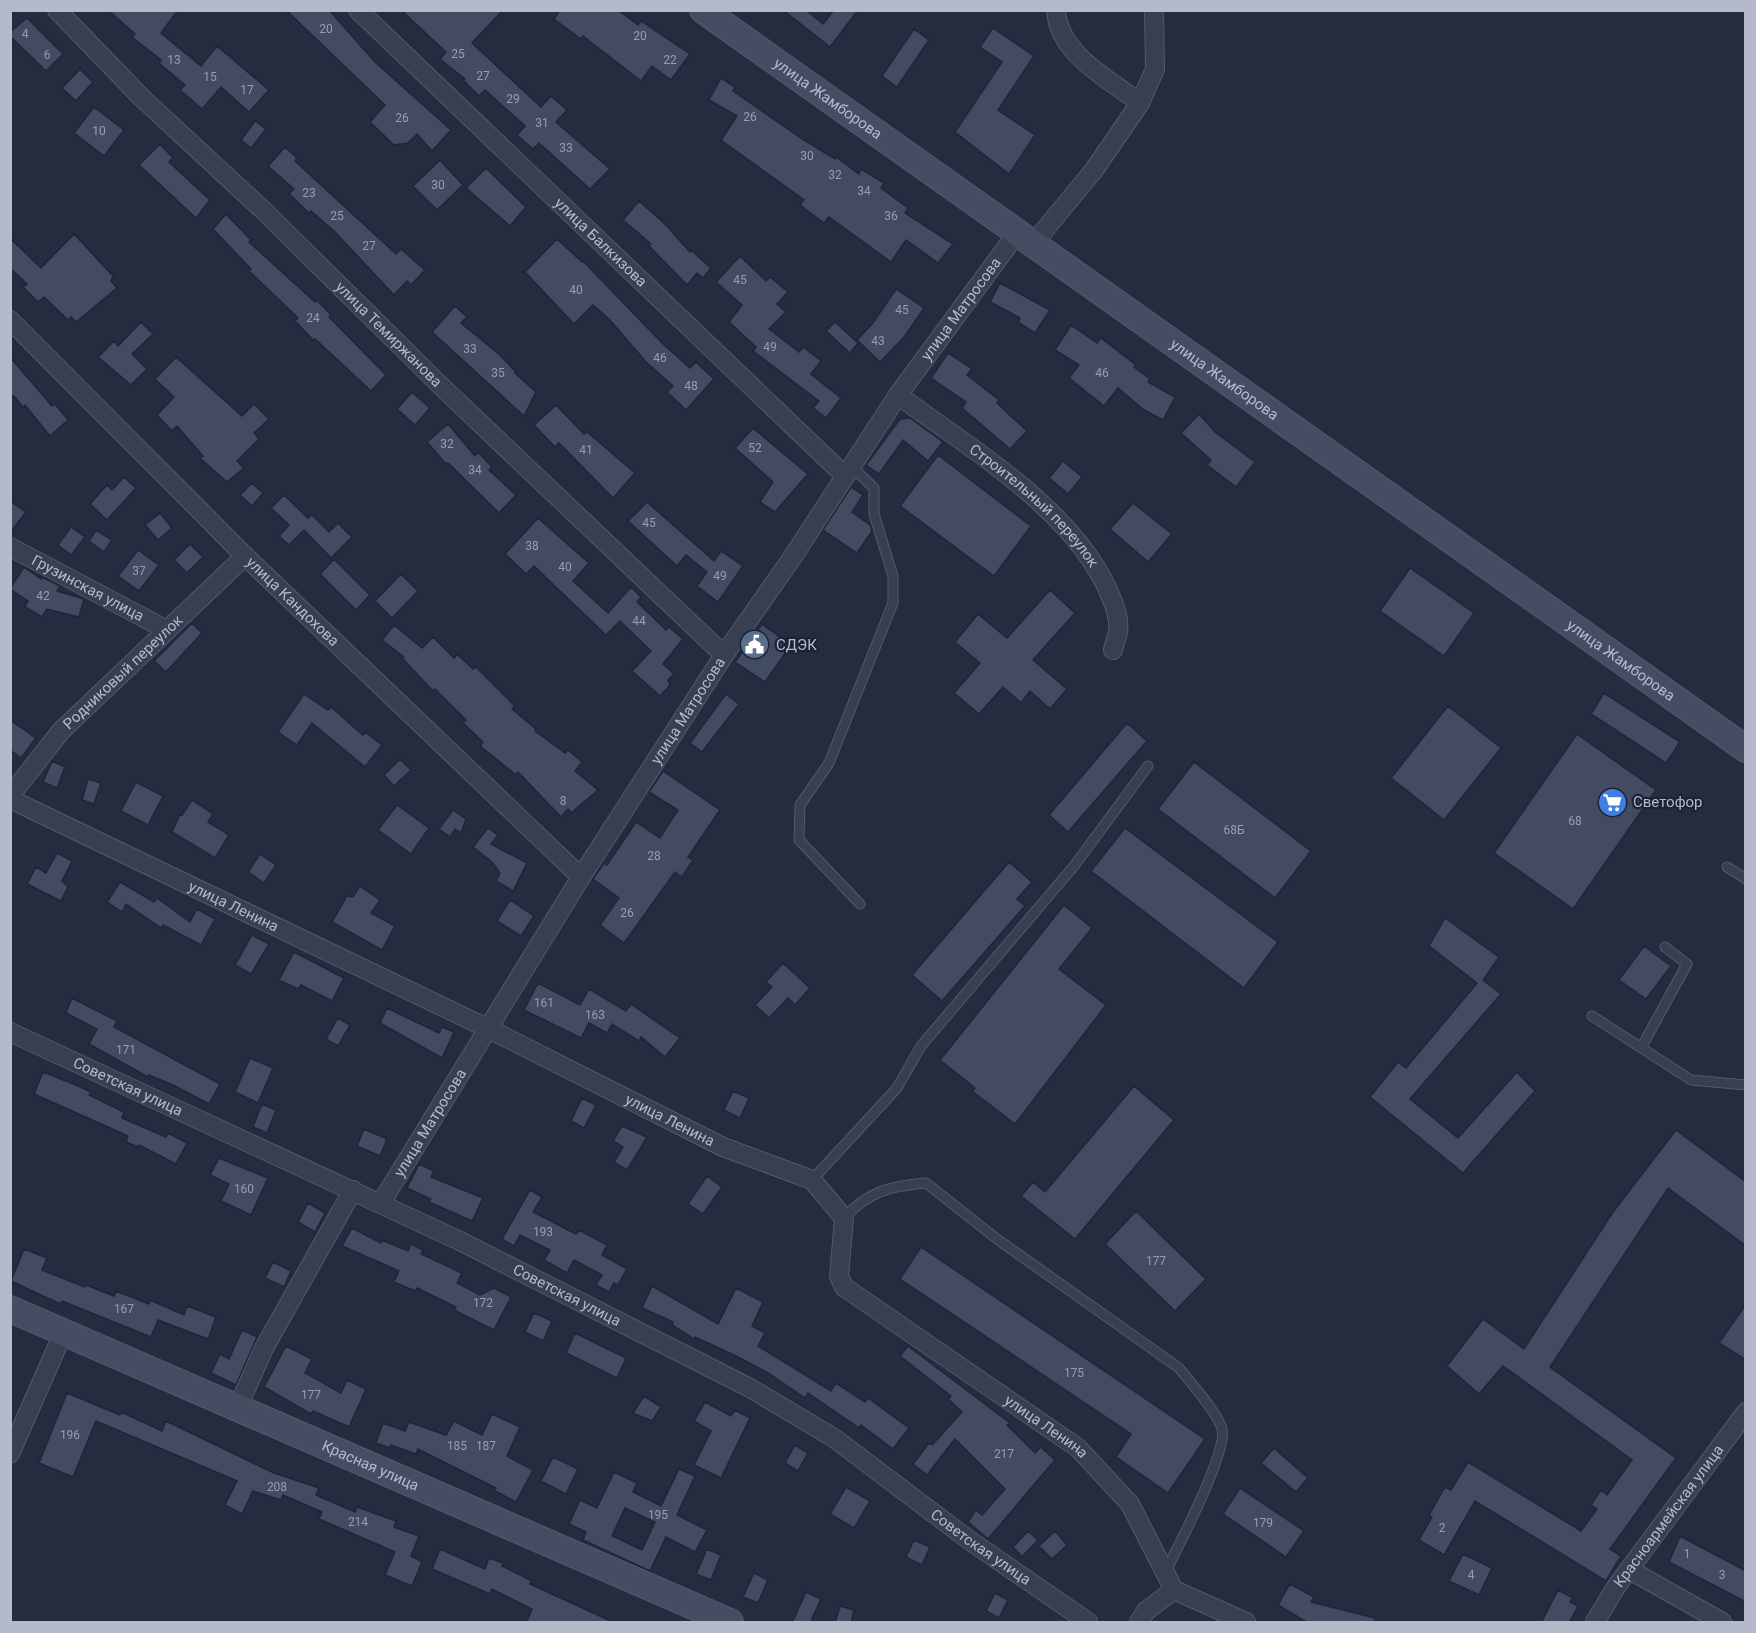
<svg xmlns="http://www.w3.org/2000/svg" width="1756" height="1633" font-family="Roboto,sans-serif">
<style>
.building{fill:#424b62;stroke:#1f2637;stroke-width:1.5;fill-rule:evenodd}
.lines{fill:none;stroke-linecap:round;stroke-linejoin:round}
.lane-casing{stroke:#535a6a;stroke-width:11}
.street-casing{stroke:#535a6a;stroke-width:20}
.secondary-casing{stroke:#535a6a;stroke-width:28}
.lane{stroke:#383f50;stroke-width:9}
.street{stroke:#383f50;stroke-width:18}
.secondary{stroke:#464d63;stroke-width:26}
.labels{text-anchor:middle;stroke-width:4.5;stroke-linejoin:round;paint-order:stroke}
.number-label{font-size:12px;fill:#989eb0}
.street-label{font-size:15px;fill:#b4baca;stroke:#1d2335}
.poi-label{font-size:15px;fill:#b4baca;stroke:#1d2335;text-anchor:start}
</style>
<rect width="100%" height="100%" fill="#242c40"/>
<path class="building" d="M108 10H178L161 33 201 66 217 46 269 90 249 112 221 87 202 109 180 90 185 85 159 63 161 60 132 37 135 34Z
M286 10H329L375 62 451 130 432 151 417 134 408 143 394 145 370 122 385 105Z
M401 10H503L472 43 541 107 551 96 567 110 556 122 610 169 590 189 539 143 533 149 517 135 525 126 485 90 479 96 463 80 465 79 440 59 446 52Z
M560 10H618L638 25 641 21 690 54 671 80 652 66 641 81 583 36 581 39 554 19Z
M783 10H806L823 24 834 10H858L830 47Z
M27 18 63 54 46 71 10 36V32Z
M993 28 1034 56 998 110 1035 135 1009 174 955 132 1002 62 980 47Z
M914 29 929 40 897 87 882 76Z
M80 69 93 82 76 101 62 88Z
M721 78 735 87 733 91 804 140 835 159 836 157 859 174 861 169 884 183 881 188 908 208 905 213 953 244 938 263 906 240 891 262 829 217 824 223 800 205 804 200 721 140 737 116 709 100Z
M94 107 124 130 104 156 74 133Z
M255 121 266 129 251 148 241 140Z
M160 144 173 158 169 162 210 200 196 218 139 165Z
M285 147 297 158 295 161 396 254 401 249 425 270 411 285 407 281 394 295 335 232 311 211 309 213 289 194 294 189 268 166Z
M440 160 463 185 437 210 413 186Z
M486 168 526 207 510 226 466 188Z
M639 201 665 224 690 252 692 251 711 268 703 278 697 273 687 285 649 246 651 244 623 220Z
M226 214 251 240 249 242 315 302 317 300 331 315 329 317 386 375 371 391 315 339 313 340 295 321 298 318 249 271 251 269 213 229Z
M74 234 113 276 111 281 117 288 76 322 71 317 68 320 44 297 38 302 23 287 27 284 10 268V238L41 268Z
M557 239 582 262 583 261 662 343 690 368 696 362 714 379 686 410 667 392 673 386 646 362 609 319 593 305 574 324 525 272Z
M740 256 766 281 770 277 788 292 777 304 786 312 769 329 799 352 803 347 821 361 811 374 841 398 826 418 813 408 819 401 753 351 756 347 729 322 742 305 716 282Z
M1000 283 1050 310 1035 333 1018 322 1020 318 990 302Z
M896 289 924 308 905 336 880 362 857 340 873 323Z
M455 306 467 317 461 323 500 355 516 372 515 373 536 392 524 416 432 332Z
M141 322 153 334 132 354 147 369 131 385 98 357 114 341 118 346Z
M835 322 858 343 850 353 826 331Z
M1071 325 1097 343 1101 338 1136 365 1134 367 1150 379 1148 382 1175 397 1163 420 1144 410 1118 388 1104 406 1069 378 1079 365 1055 350Z
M948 353 972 369 967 375 999 400 997 403 1027 431 1010 449 962 408 966 402 931 378Z
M10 357 52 406 55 404 68 420 50 436 25 405 23 407 14 396H10Z
M176 357 242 416 254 404 269 419 254 433 259 439 237 461 244 468 227 482 200 458 203 456 177 426 172 431 157 415 174 397 155 379Z
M412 392 430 408 415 425 397 409Z
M556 405 584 434 586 431 635 473 613 498 559 443 555 447 534 425Z
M1199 414 1215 432 1255 462 1236 487 1207 465 1211 460 1181 433Z
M910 418 943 442 928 461 903 440 879 474 866 465 900 419Z
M448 424 475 456 478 452 492 467 489 470 516 495 499 513 448 463 446 464 427 442Z
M753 428 808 474 775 512 760 502 773 482 735 448Z
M938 455 1031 526 994 576 900 506Z
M1063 461 1082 477 1068 494 1049 478Z
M124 477 136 488 107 520 90 504 107 485 112 490Z
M252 483 263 493 252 506 240 495Z
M851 487 863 495 852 512 870 525 872 531 857 553 823 530Z
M284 495 308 518 312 515 329 532 338 523 352 537 331 558 304 530 289 545 279 536 289 525 271 508Z
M10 501 26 512 10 533Z
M647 502 714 561 721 551 743 566 718 602 697 586 707 572 686 555 677 566 628 521Z
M1133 503 1172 534 1148 562 1110 529Z
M160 513 172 528 158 540 145 525Z
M538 518 589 563 573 581 608 613 631 587 641 597 637 602 666 630 669 627 683 639 663 664 674 674 668 680 670 685 660 696 632 671 651 651 620 621 606 635 534 566 526 574 505 554Z
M71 527 85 537 71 555 58 545Z
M96 530 112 540 104 552 89 541Z
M190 544 203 557 187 573 174 560Z
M138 550 159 565 139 591 118 576Z
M334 559 370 595 356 610 320 574Z
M24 567 41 579 42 577 60 586 57 591 84 599 79 617 47 609 42 617 25 607 28 601 10 589Z
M1410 568 1474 613 1444 656 1380 611Z
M401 574 418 591 392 618 375 601Z
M1050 590 1075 613 1033 660 1067 689 1050 709 1030 691 1021 703 1003 687 979 714 954 693 980 663 955 642 978 614 1007 638Z
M192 623 202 633 166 672 154 661Z
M762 624 791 645 765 682 735 662Z
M394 625 422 648 433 637 454 658 457 654 473 669 476 667 515 706 512 709 536 729 535 731 565 753 568 750 582 762 575 771 598 790 571 813 568 809 561 817 518 772 516 775 480 746 483 742 463 723 466 720 435 689 433 691 402 658 404 657 382 640Z
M1604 693 1680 742 1666 763 1591 714Z
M304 694 328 710 331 707 363 735 365 732 382 745 365 767 312 723 297 745 278 732Z
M726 694 739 704 702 752 690 743Z
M1448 706 1501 748 1444 820 1391 778Z
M10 720 36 738 21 758 10 750Z
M1127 723 1147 741 1068 832 1049 815Z
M1577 734 1656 790 1573 909 1494 853Z
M400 759 411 770 394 786 384 775Z
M52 761 65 767 57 788 43 782Z
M1194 762 1311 851 1275 898 1158 809Z
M663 771 720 810 688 857 693 860 682 877 675 872 624 943 600 925 619 898 593 879 604 863 607 865 636 822 660 838 678 810 649 792Z
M88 779 101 783 94 804 82 800Z
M136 782 163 796 148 825 121 811Z
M192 800 213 814 208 822 229 835 215 858 172 832 180 814 182 815Z
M397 805 429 828 411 854 378 830Z
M453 810 466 819 461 833 455 829 450 837 439 829Z
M488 828 498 835 491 844 527 863 513 891 496 881 500 873 492 862 473 847Z
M1125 828 1278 942 1244 988 1091 871Z
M57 853 72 861 62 881 68 887 61 901 27 884 36 867 46 873Z
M260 854 276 865 264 883 248 872Z
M1009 862 1032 882 1017 899 1025 906 942 1001 912 975Z
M120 882 154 902 157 898 190 922 197 909 215 919 201 945 163 925 161 928 126 904 122 912 107 902Z
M360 886 380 900 371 913 395 926 382 950 332 922 347 896 353 897Z
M510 900 534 916 521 936 497 921Z
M1064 905 1092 928 1059 969 1106 1005 1015 1124 972 1091 975 1088 940 1060Z
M1445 918 1499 957 1483 980 1501 994 1410 1099 1458 1138 1517 1072 1535 1091 1463 1173 1370 1097 1398 1062 1406 1068 1477 983 1429 946Z
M252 935 269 944 251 974 235 965Z
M1644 946 1671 966 1646 999 1619 980Z
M294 952 344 978 332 1001 301 985 298 989 279 980Z
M783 963 810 988 795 1005 788 998 769 1018 755 1005 772 987 766 982Z
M538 983 580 1005 589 989 626 1011 631 1004 680 1038 665 1057 641 1037 639 1041 612 1024 607 1033 589 1023 581 1038 524 1010Z
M72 998 117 1021 114 1027 220 1084 209 1104 175 1086 149 1075 148 1077 89 1044 97 1029 66 1013Z
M387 1008 439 1033 442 1027 454 1032 442 1058 380 1023Z
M338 1018 350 1025 338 1046 326 1039Z
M250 1058 273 1068 258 1103 235 1092Z
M43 1072 76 1085 91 1092 89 1095 124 1112 122 1118 166 1137 168 1133 187 1143 176 1164 139 1145 138 1147 126 1142 128 1136 34 1094Z
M1134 1086 1174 1120 1075 1239 1021 1196 1033 1182 1045 1192Z
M733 1091 749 1098 740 1118 724 1110Z
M582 1098 596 1105 584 1128 571 1121Z
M262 1104 276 1110 267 1133 253 1127Z
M622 1126 647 1137 627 1170 614 1162 623 1147 613 1141Z
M364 1129 387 1139 380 1156 357 1146Z
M1676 1130 1746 1182V1246L1668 1188 1550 1367 1676 1458 1610 1549 1621 1556 1606 1581 1475 1501 1444 1555 1419 1540 1432 1517 1429 1515 1445 1487 1451 1490 1468 1462 1581 1531 1597 1509 1591 1505 1601 1490 1607 1495 1632 1460 1503 1366 1479 1394 1447 1366 1483 1319 1524 1349 1613 1212Z
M219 1158 268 1178 251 1215 221 1201 229 1184 210 1175Z
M419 1164 434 1171 431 1177 483 1198 472 1221 429 1202 431 1199 407 1188Z
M707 1176 722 1187 703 1214 688 1204Z
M530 1190 542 1197 533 1212 576 1234 579 1230 607 1245 602 1255 627 1269 618 1285 614 1283 609 1292 596 1285 602 1275 574 1260 567 1273 544 1260 550 1250 520 1235 514 1246 502 1239Z
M308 1203 325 1213 315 1232 298 1222Z
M1136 1211 1206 1279 1175 1311 1105 1244Z
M352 1228 381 1243 382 1240 408 1251 411 1244 423 1250 421 1254 462 1273 457 1283 480 1295 494 1288 511 1297 494 1330 454 1310 456 1307 417 1288 415 1291 394 1282 399 1271 342 1246Z
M921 1247 1205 1439 1168 1493 1116 1457 1131 1434 900 1279Z
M24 1249 47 1258 42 1270 85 1287 86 1285 114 1296 116 1291 149 1304 150 1300 184 1315 187 1306 216 1317 208 1339 158 1320 151 1337 62 1301 61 1304 43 1296 11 1281Z
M273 1262 291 1271 284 1287 265 1278Z
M652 1286 718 1324 736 1288 763 1302 752 1326 765 1333 758 1346 831 1391 836 1383 865 1402 868 1398 909 1428 893 1449 861 1425 859 1428 808 1393 805 1398 768 1373 736 1356 695 1337 694 1339 672 1325 673 1322 642 1308Z
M1746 1304V1360L1719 1343Z
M534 1313 552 1321 543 1341 525 1332Z
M242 1330 257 1337 236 1385 211 1373 220 1354 229 1359Z
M575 1333 626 1358 617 1378 566 1353Z
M286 1346 312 1359 305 1373 341 1393 347 1380 366 1389 349 1427 313 1411 311 1414 264 1387Z
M908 1346 1010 1423 1007 1425 1035 1453 1041 1447 1055 1460 988 1539 968 1522 976 1510 982 1515 1005 1489 955 1439 927 1475 913 1464 929 1443 932 1445 962 1412 948 1399 951 1396 900 1356Z
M67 1393 120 1415 121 1412 162 1431 166 1421 274 1473 319 1488 316 1495 355 1512 357 1507 396 1521 394 1527 419 1536 411 1556 422 1562 412 1586 385 1575 395 1552 319 1519 322 1512 283 1495 281 1500 253 1491 242 1514 225 1505 237 1481 96 1421 73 1477 39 1463Z
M644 1396 661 1407 652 1421 633 1413Z
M705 1402 731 1416 735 1410 750 1418 721 1478 694 1465 711 1431 694 1421Z
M492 1414 520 1427 507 1456 533 1470 516 1502 495 1491 496 1488 418 1449 416 1454 391 1445 390 1448 376 1443 383 1423 405 1431 409 1422 446 1435 454 1421 482 1435Z
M795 1445 808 1453 798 1471 785 1463Z
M1274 1448 1308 1478 1296 1492 1261 1463Z
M553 1457 578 1469 566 1494 541 1481Z
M679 1469 695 1476 677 1515 707 1530 695 1552 666 1537 650 1571 583 1540 586 1532 569 1524 580 1500 597 1508 614 1472 637 1483 633 1492 661 1506ZM625 1508 655 1522 642 1550 612 1536Z
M846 1487 870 1501 854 1528 830 1514Z
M1240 1488 1304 1531 1286 1557 1223 1514Z
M1028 1531 1038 1540 1022 1557 1013 1547Z
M1055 1531 1067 1545 1052 1559 1039 1546Z
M1680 1536 1746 1571V1602L1669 1562Z
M914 1540 930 1547 922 1565 906 1557Z
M440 1549 485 1569 489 1558 503 1563 502 1566 532 1581 530 1584 615 1623H526L532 1609 492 1589 490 1594 432 1569Z
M707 1549 721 1555 711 1580 696 1574Z
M1463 1554 1492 1568 1479 1595 1449 1581Z
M754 1573 768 1580 758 1603 743 1597Z
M1290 1584 1314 1597 1311 1602 1375 1618 1374 1623H1308L1278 1605Z
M1558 1590 1573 1598 1570 1602 1578 1606 1569 1623H1541Z
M806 1592 821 1599 810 1623H792Z
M995 1593 1008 1600 999 1618 986 1611Z
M840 1606 854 1610 851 1623H835Z"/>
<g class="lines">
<defs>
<path id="lane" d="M851 466 874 488V514L893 576V603L829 763 800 805 799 840 860 904
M1727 867 1746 879
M1592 1016 1691 1080 1746 1085
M1641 1048 1687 964 1665 947
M812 1180 897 1088 921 1046 1074 866 1148 766
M844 1218C869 1191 890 1186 926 1183L997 1239 1179 1368C1190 1382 1218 1413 1222 1429 1228 1451 1178 1547 1166 1571"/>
<g id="street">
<path id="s1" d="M57 10 142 98 263 210 442 387 724 655"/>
<path id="s2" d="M358 10 844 475"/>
<path d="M1056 10C1058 54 1110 80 1140 103"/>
<path d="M1033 244 1094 170 1140 103 1155 69 1154 10"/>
<path id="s3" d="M10 320 245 556 581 877"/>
<path id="s4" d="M898 395C970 449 1076 510 1111 597 1115 607 1120 620 1118 632 1117 638 1114 644 1113 650"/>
<path id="s5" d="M10 547 167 630"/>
<path id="s6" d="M10 796 61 731 245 556"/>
<path id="s7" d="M10 799 489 1029 723 1147 812 1180 844 1218 839 1276 844 1287 1078 1448 1130 1504 1174 1590"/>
<path id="s8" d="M10 1032 460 1241 750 1388 834 1438 969 1540 1088 1622"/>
<path id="s9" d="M381 1203 581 877 724 655 792 558 898 395 1017 233"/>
<path d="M238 1407 264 1348 353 1190"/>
<path d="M10 1454 64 1331"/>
<path d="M1630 1570 1722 1622"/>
<path d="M1174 1590 1246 1622"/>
<path d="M1139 1622 1146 1611 1174 1590"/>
<path id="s10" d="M1595 1622 1616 1587 1746 1412"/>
</g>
<g id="secondary">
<path id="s11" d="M703 10 1746 749"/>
<path id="s12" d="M10 1309 730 1622"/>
</g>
</defs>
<use href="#lane" class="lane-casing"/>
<use href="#street" class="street-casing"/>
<use href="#secondary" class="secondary-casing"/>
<use href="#lane" class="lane"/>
<use href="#street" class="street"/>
<use href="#secondary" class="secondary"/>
</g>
<defs>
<symbol id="civic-disc" viewBox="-11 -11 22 22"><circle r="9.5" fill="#5c6f8a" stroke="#1d2335"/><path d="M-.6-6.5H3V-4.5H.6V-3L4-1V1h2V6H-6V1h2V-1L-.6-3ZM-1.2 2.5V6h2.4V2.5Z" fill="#fff"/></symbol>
<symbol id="supermarket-disc" viewBox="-11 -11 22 22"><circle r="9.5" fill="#3f7fe0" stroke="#1d2335"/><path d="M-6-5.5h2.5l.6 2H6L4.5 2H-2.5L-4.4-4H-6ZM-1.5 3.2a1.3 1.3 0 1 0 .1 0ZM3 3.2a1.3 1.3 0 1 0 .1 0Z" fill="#fff"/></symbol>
</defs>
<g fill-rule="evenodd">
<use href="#civic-disc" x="738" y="628" width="33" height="33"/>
<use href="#supermarket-disc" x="1596" y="786" width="33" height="33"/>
</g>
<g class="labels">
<g class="number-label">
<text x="326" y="33">20</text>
<text x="25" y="38">4</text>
<text x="640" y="40">20</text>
<text x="458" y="58">25</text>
<text x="47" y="59">6</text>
<text x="174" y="64">13</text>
<text x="670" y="64">22</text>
<text x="483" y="80">27</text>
<text x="210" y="81">15</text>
<text x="247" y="94">17</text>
<text x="513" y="103">29</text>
<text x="750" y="121">26</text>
<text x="402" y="122">26</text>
<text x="542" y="127">31</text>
<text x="99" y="135">10</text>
<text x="566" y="152">33</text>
<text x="807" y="160">30</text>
<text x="835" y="179">32</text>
<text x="438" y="189">30</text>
<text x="864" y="195">34</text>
<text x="309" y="197">23</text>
<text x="337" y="220">25</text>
<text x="891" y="220">36</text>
<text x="369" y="250">27</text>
<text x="740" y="284">45</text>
<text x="576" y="294">40</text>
<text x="902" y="314">45</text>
<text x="313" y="322">24</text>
<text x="878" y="345">43</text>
<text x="770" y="351">49</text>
<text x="470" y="353">33</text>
<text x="660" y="362">46</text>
<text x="498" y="377">35</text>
<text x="1102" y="377">46</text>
<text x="691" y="390">48</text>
<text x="447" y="448">32</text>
<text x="755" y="452">52</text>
<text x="586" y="454">41</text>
<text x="475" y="474">34</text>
<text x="649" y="527">45</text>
<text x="532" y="550">38</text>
<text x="565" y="571">40</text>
<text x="139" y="575">37</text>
<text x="720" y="580">49</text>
<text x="43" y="600">42</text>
<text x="639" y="625">44</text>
<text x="563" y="805">8</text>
<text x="1575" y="825">68</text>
<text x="1234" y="834">68Б</text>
<text x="654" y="860">28</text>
<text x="627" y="917">26</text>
<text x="544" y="1007">161</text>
<text x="595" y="1019">163</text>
<text x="126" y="1054">171</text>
<text x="244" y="1193">160</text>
<text x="543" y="1236">193</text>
<text x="1156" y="1265">177</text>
<text x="483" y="1307">172</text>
<text x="124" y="1313">167</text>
<text x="1074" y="1377">175</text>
<text x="311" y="1399">177</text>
<text x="70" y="1439">196</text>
<text x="457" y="1450">185</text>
<text x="486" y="1450">187</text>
<text x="1004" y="1458">217</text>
<text x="277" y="1491">208</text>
<text x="658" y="1519">195</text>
<text x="358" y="1526">214</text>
<text x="1263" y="1527">179</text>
<text x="1442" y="1532">2</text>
<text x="1687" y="1558">1</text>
<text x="1471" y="1579">4</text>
<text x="1722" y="1579">3</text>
</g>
<g class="street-label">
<text dy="5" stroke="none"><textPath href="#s11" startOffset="153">улица Жамборова</textPath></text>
<text dy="5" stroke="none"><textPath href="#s2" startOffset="336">улица Балкизова</textPath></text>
<text dy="5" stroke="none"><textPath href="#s9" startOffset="1066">улица Матросова</textPath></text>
<text dy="5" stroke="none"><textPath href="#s1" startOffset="464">улица Темиржанова</textPath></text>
<text dy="5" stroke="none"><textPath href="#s11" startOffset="639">улица Жамборова</textPath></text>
<text dy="5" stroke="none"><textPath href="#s4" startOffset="176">Строительный переулок</textPath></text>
<text dy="5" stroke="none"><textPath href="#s5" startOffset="88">Грузинская улица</textPath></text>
<text dy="5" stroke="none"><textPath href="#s3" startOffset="399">улица Кандохова</textPath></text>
<text dy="5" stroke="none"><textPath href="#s11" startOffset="1125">улица Жамборова</textPath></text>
<text dy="5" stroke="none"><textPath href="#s6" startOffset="168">Родниковый переулок</textPath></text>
<text dy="5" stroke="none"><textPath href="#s9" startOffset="580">улица Матросова</textPath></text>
<text dy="5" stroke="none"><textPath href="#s7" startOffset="248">улица Ленина</textPath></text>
<text dy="5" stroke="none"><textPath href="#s8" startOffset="130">Советская улица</textPath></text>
<text dy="5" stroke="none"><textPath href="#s7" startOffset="734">улица Ленина</textPath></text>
<text dy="5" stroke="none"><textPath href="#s9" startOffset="94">улица Матросова</textPath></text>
<text dy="5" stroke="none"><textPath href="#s8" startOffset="616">Советская улица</textPath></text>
<text dy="5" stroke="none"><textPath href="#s7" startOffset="1254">улица Ленина</textPath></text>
<text dy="5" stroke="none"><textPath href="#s12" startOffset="393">Красная улица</textPath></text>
<text dy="5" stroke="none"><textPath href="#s10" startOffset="129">Красноармейская улица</textPath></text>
<text dy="5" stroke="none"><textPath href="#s8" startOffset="1102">Советская улица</textPath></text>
</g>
<g class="poi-label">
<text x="776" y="650">СДЭК</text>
<text x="1633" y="807">Светофор</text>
</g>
</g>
<rect width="1756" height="1633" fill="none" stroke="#b4baca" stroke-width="24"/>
</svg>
